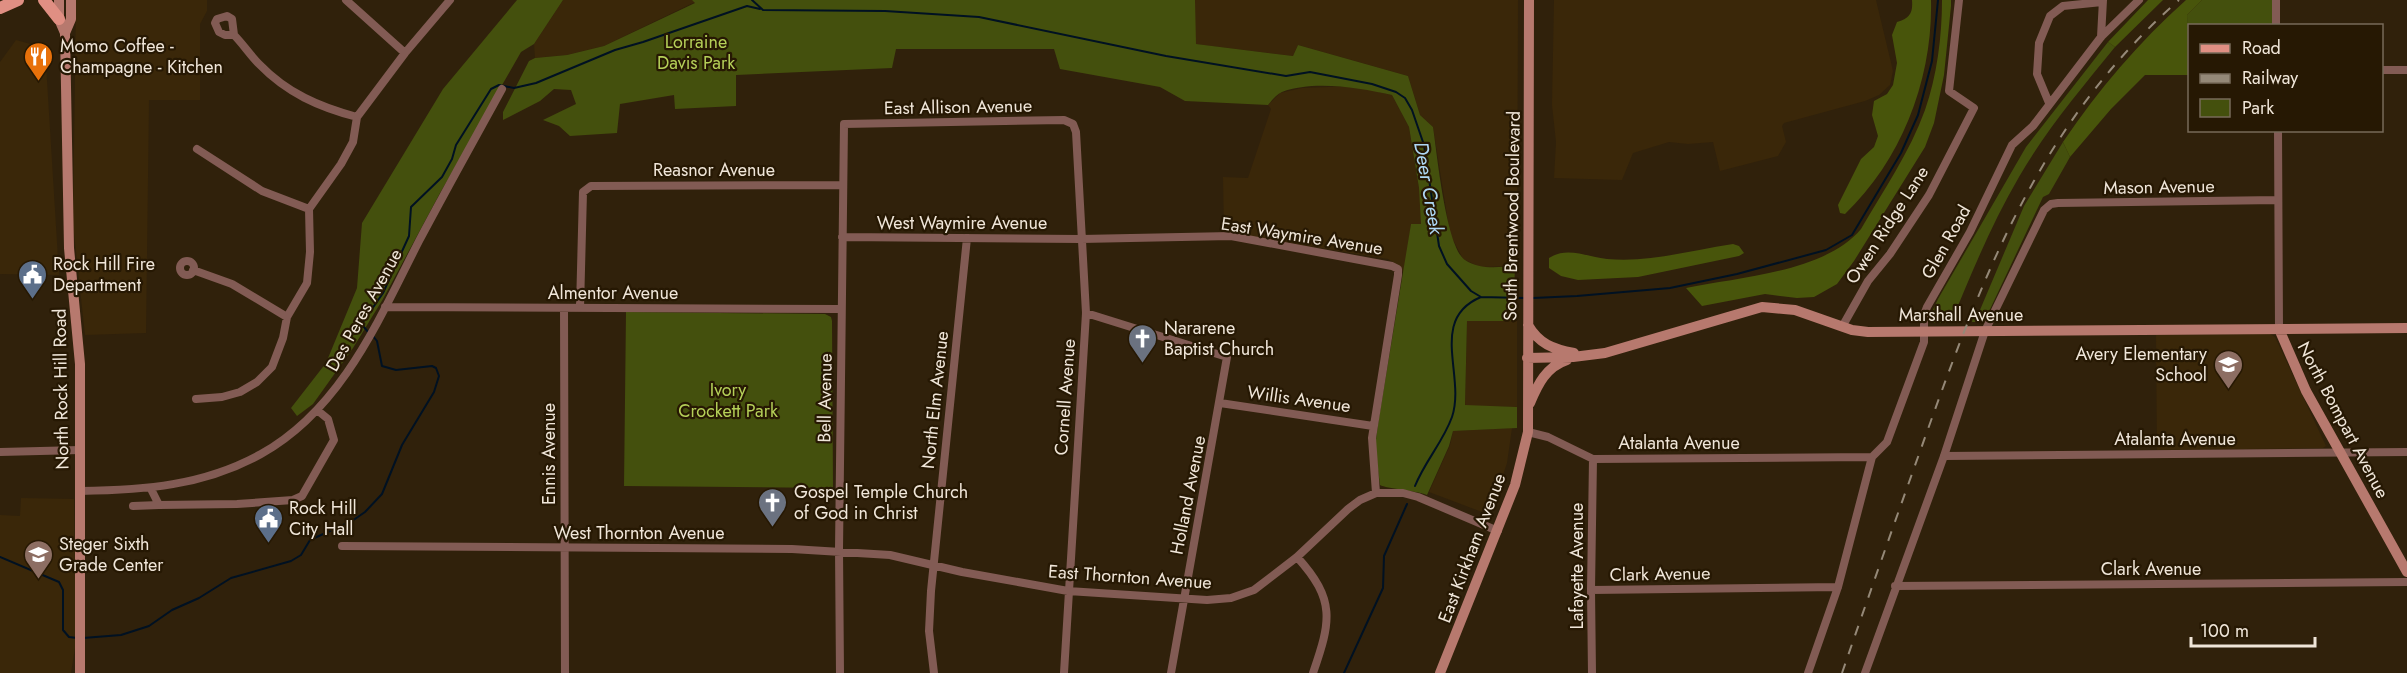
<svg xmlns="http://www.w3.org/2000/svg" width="2407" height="673" font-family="Jost,sans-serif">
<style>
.built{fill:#3a2709}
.green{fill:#44500d}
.forest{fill:#48550b}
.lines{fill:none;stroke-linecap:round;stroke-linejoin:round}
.stream{stroke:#012;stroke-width:2}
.street{stroke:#825b54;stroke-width:8}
.secondary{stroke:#b7796e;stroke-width:10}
.primary{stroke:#e08f83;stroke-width:12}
.rail{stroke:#958978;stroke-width:2;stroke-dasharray:10 10;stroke-linecap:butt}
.labels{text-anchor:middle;stroke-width:4.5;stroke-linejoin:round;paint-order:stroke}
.park-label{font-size:18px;fill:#b5d058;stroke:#261803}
.poi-label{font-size:18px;fill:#f0e6d9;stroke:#261803;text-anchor:start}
.street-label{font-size:18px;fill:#f0e6d9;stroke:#261803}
.water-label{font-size:20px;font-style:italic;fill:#add6f3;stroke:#261803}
</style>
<rect width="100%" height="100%" fill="#30210b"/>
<path class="built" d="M76 0H207V11L200 24V100H149L146 333 85 335 73 224Z
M563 0H692L695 2 604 46 567 55 535 58 534 44Z
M1195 0H1518L1517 266 1480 267 1463 259 1450 234 1433 127 1420 115 1408 76 1298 45 1293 56 1195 44Z
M1554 0H1876L1893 71 1890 85 1879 95 1865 101 1784 123 1782 126 1786 142 1778 156 1720 171 1713 142 1688 144 1669 142 1633 153 1622 180 1554 178 1556 142 1552 105Z
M16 40 45 48 59 275 0 274V62Z
M1353 86 1392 95 1409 127 1419 188 1422 225 1411 224 1404 275 1401 267 1388 259 1224 232 1223 177 1248 178 1271 109 1268 105 1280 93 1302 88Z
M1467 321H1517V407L1465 406Z
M2260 334H2270L2275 337 2326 446 2323 448 2157 450 2156 335Z
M1512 428 1507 463 1492 508 1482 512 1429 492 1450 445 1453 431Z
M21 498 74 499 76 642 71 673H0V515L20 516Z"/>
<path class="green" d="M517 0H563L534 44 521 52 440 193 383 299 353 348 313 404 297 416 291 408 326 363 357 288 362 223 443 89Z
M692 0H1195L1196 44 1293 56 1298 45 1408 76 1420 115 1433 127C1437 153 1446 247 1465 260 1480 270 1498 267 1515 266L1513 321H1467L1465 405 1517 407V428L1453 431 1449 446 1427 495C1414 490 1387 489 1380 485L1375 446 1379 418 1411 224H1421L1419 188 1409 127 1392 95C1359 88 1315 80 1282 92 1277 94 1272 100 1268 105L1185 101 1160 87 1060 69 1054 49H896L892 68 736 75V106L675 109 674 95 620 104 617 133 570 136 559 126 543 120 576 104 571 90 554 89 540 101 503 120V112L529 61 535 58 567 55 604 46 695 3Z
M2202 0H2280V25L2190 26 2188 75 2187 15Z
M2108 42 2115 47C2081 89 2046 130 2019 177 1992 223 1971 274 1951 323H1933L1930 316 1938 299 2026 147Z
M2063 142 2070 157 2049 194 2043 197 1984 322H1972L1973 317H1977L2024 206Z
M626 312 825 314 831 317 832 321 833 488 624 486Z"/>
<path class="forest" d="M1912 0H1931C1933 78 1902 160 1845 214L1840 213 1838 205 1861 159 1874 147 1878 136 1872 115 1874 101 1887 94 1893 85 1897 63 1892 35 1897 22C1910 18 1913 13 1912 0Z
M1942 0H1951V6L1944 75 1934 123 1925 147 1854 261 1837 284 1814 297 1797 298 1765 294 1702 306 1686 288C1740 277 1825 272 1861 229 1883 191 1910 152 1925 110 1937 76 1942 36 1942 0Z
M2148 0H2163L2115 47 2108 42Z
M2186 0H2202L2187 15 2188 75H2145L2111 109 2070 157 2063 142C2098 90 2139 42 2186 0Z
M1733 244 1739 246 1744 253 1739 256 1638 277 1578 280 1561 276 1549 268V258C1567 246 1587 257 1607 259 1650 263 1691 250 1733 244Z"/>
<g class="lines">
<path class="stream" d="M752 0 763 10 885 11 979 17 1166 56 1286 76 1310 72 1372 84 1396 92 1405 98 1412 110 1424 145 1439 246 1447 264 1471 291 1481 297 1524 298
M1533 298 1577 296 1670 288 1737 274 1826 250 1852 235 1901 153 1918 115 1932 61 1938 0
M369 333 363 326V322L383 293 409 236 411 207 442 177 452 159 456 145 491 89 499 85 514 88 536 83 615 50 643 42 747 6 760 9
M1415 486C1425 461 1443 442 1452 417 1466 376 1428 319 1481 297
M0 557 59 582 63 590V630L69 637 77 638
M83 638 121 635 149 626 172 610 199 598 231 578 291 561 301 555 310 540 352 521 365 512 382 494 402 445 434 392 439 376 436 368 432 366 396 370 382 366 377 341 373 336
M1344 673 1383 588 1384 556 1407 504"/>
<path class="street" d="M346 0 405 53
M2276 0V26
M234 35 232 19 227 16 217 19 215 23 219 32 225 35H234C243 44 250 55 259 64 287 93 319 107 357 117
M2101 37 2103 0
M2382 70H2407
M2049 103 2037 74 2039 43 2050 16 2063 6 2102 2
M2278 130 2279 329
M197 149 262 191 309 209
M842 237 1081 239 1231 236 1392 266 1398 269V275L1372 438 1376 493
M180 268a7 7 0 1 1 14 0a7 7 0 1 1-14 0Z
M193 270 232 284 287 317
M385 307 841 309
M564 308 565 673
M580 308 583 192 591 186 843 185
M1086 313 1227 357 1171 673
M1842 327 1868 281 1890 254 1929 195 1974 108 1949 91 1959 0
M196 399 222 397 240 392 257 382 272 367 283 338 287 317 307 283 310 252 309 209 341 164 353 142 357 117 405 53 450 0
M1220 403 1373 426
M1528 432 1548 437 1593 459 1872 457
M0 452 80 450
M1944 456 2407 452
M151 489 159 505 237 504 293 500 302 496 334 440 328 419 317 410
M80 491C144 490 203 486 261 454 342 409 379 319 419 241 446 190 474 140 502 89
M133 506 159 505
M342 546 792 549 890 555 962 572 1068 591 1207 600 1231 598 1254 590 1297 557 1348 509 1360 500 1376 493H1403L1418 497 1498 531
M1297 557C1336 600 1331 621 1313 673
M1895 586 2407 582
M1591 590 1838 587
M840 673 839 550 844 124 1064 120 1073 124 1076 132 1086 313 1064 673
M934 673 929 631 931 591 967 238
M1592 673 1591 590 1593 459
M1808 673 1838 587 1872 457 1887 442 1924 342V315L1927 307 1970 232 2012 145 2033 126 2101 37 2139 0
M1865 673 1944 456 1985 331 2044 210 2051 204 2058 203 2278 200"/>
<path class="secondary" d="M59 0V19L65 33 69 248 80 364V673
M65 33 71 19V0
M1528 325C1539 344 1553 349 1574 353
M2279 329 2306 391 2407 572
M1527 358 1573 357 1605 353 1762 307 1795 310 1852 330 1868 332 2407 328
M1530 403C1538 384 1546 367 1567 360
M1440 673 1515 485 1528 432 1529 0"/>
<path class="primary" d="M44 0 59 19
M0 8 18 0"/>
<path class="rail" d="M1842 673C1870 592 1899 510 1928 429 1987 264 2044 119 2179 0"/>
</g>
<defs>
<symbol id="restaurant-pin" viewBox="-11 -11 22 30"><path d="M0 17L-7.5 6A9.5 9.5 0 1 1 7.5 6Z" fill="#e8710a" stroke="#261803"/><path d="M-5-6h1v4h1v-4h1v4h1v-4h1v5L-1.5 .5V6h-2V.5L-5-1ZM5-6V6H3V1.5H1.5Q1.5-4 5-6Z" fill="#fff"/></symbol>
<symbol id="civic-pin" viewBox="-11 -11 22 30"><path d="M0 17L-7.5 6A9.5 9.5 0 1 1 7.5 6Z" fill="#5c6f8a" stroke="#261803"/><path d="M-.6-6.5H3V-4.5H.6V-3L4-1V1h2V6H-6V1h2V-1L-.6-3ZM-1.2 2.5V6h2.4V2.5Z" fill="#fff"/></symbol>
<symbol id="church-pin" viewBox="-11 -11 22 30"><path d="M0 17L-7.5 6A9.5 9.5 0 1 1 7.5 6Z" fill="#6b7280" stroke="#261803"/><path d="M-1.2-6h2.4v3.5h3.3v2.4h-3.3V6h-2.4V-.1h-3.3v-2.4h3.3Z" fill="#fff"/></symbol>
<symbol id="school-pin" viewBox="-11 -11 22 30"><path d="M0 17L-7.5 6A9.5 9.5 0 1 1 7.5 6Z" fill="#8d6e63" stroke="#261803"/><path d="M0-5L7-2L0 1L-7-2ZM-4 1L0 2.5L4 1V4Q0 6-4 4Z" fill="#fff"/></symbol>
</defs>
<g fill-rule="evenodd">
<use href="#restaurant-pin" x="22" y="40" width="33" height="45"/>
<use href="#civic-pin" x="16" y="258" width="33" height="45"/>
<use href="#church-pin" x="1126" y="322" width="33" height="45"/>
<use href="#school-pin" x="2212" y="348" width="33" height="45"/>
<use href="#church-pin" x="756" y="486" width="33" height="45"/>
<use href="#civic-pin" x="252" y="502" width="33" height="45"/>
<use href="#school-pin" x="22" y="538" width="33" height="45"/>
</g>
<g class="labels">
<g class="park-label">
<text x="696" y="48">Lorraine<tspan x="696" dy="21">Davis Park</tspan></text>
<text x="728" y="396">Ivory<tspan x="728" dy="21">Crockett Park</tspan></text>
</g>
<g class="poi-label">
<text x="60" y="52">Momo Coffee -<tspan x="60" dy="21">Champagne - Kitchen</tspan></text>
<text x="53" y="270">Rock Hill Fire<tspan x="53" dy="21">Department</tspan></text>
<text x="1164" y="334">Nararene<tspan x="1164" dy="21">Baptist Church</tspan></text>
<text x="2207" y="360" text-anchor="end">Avery Elementary<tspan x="2207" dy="21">School</tspan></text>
<text x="794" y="498">Gospel Temple Church<tspan x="794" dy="21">of God in Christ</tspan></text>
<text x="289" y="514">Rock Hill<tspan x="289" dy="21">City Hall</tspan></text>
<text x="59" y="550">Steger Sixth<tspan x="59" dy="21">Grade Center</tspan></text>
</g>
<g class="street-label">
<text transform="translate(958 107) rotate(-1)" y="6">East Allison Avenue</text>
<text x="714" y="176">Reasnor Avenue</text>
<text transform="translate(2159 187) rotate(-1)" y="6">Mason Avenue</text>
<text transform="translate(1512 216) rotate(-89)" y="6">South Brentwood Boulevard</text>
<text x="962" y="229">West Waymire Avenue</text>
<text transform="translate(1887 225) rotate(-57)" y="6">Owen Ridge Lane</text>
<text transform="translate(1302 236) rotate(9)" y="6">East Waymire Avenue</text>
<text transform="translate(1946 242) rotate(-61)" y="6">Glen Road</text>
<text x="613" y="299">Almentor Avenue</text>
<text transform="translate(364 310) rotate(-61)" y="6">Des Peres Avenue</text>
<text x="1961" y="321">Marshall Avenue</text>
<text transform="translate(61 389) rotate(-91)" y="6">North Rock Hill Road</text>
<text transform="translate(1065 397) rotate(-86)" y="6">Cornell Avenue</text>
<text transform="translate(825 398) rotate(-89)" y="6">Bell Avenue</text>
<text transform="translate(1299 399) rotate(8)" y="6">Willis Avenue</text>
<text transform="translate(935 400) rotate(-84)" y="6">North Elm Avenue</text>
<text transform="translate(2343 420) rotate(62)" y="6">North Bompart Avenue</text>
<text x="2175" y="445">Atalanta Avenue</text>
<text x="1679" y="449">Atalanta Avenue</text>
<text transform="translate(549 454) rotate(-90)" y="6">Ennis Avenue</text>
<text transform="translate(1188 495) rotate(-79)" y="6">Holland Avenue</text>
<text x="639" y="539">West Thornton Avenue</text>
<text transform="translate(1472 548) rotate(-69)" y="6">East Kirkham Avenue</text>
<text transform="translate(1577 566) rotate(-90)" y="6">Lafayette Avenue</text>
<text x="2151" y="575">Clark Avenue</text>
<text transform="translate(1660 574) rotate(-1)" y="6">Clark Avenue</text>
<text transform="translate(1130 577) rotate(4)" y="6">East Thornton Avenue</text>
</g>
<g class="water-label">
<text transform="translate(1429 188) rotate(80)" y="7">Deer Creek</text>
</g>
</g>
<rect x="2188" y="24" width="195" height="108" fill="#261803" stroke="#776a59" stroke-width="1.5"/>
<rect x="2200" y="44" width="30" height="9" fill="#e08f83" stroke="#776a59" stroke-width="1.5"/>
<text x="2242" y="54" font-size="18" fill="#f0e6d9">Road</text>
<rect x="2200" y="74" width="30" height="9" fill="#958978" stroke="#776a59" stroke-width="1.5"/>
<text x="2242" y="84" font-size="18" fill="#f0e6d9">Railway</text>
<rect x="2200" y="99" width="30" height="18" fill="#44500d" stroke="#776a59" stroke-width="1.5"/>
<text x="2242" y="114" font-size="18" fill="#f0e6d9">Park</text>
<path d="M2191 637v9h124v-9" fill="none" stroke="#f0e6d9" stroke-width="3"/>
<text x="2200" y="637" font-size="18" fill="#f0e6d9" stroke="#261803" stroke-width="4.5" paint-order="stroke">100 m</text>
</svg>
